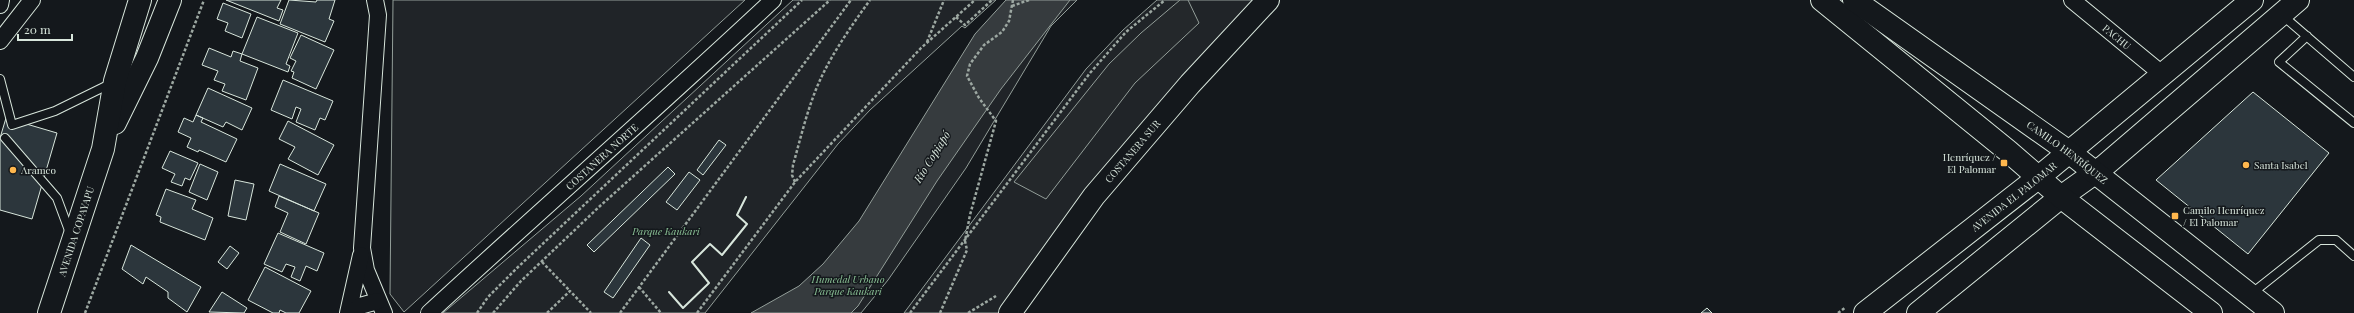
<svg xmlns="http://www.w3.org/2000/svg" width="2354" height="313" font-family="'Playfair Display',serif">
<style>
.green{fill:#202428;stroke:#939e99}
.parking{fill:#24282b;stroke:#939e99}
.water{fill:#363b3e;stroke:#939e99}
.building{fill:#2c363c;stroke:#d8e6dc}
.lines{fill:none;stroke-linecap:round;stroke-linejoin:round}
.lane-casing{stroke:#d8e6dc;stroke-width:10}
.street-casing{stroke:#d8e6dc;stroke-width:18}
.secondary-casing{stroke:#d8e6dc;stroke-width:24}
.primary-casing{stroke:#d8e6dc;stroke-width:24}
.highway-casing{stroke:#d8e6dc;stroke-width:24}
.path{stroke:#9da8a2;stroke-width:2.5;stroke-dasharray:3 2;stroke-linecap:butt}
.lane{stroke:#14181c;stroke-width:8}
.street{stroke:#14181c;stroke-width:16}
.secondary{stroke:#14181c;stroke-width:22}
.primary{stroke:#14181c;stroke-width:22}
.highway{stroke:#14181c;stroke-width:22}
.wall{stroke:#d8e6dc;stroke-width:2}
.poi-dot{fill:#ffb74d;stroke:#14181c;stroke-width:1.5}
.labels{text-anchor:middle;stroke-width:3;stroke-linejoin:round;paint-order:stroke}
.street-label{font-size:10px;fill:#d8e6dc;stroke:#14181c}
.poi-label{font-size:10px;fill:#d8e6dc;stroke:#14181c;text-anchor:start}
.park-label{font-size:10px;font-style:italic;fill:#8ac095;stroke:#14181c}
.water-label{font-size:11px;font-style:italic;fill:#d8e6dc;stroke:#14181c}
</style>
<rect width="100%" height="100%" fill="#14181c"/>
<path class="green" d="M393 0H745L404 312 390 294Z
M793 0H996L965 28 962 26 870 110 838 144 705 313H443L581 196Z
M1016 0H1077L1051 26 966 168 888 280 861 313H755L797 293 866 220Z
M1157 0H1255L1000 313H904L1086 69 1123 30Z"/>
<path class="parking" d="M1180 0H1188L1199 23 1135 83 1046 199 1014 182 1109 64 1141 33Z"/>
<path class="water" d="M1006 0H1070L1001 89 937 181 858 306 851 313H751L799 286 823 264 859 221 975 34Z"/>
<path class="building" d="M226 0H281L277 8 283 10 279 21Z
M289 0 316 2 317 0H335L329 19 334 21 325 42 280 24Z
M223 3 251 14 242 38 225 31 228 23 217 19Z
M257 17 298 33 286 64 290 66 288 72 242 54Z
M301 35 334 50 316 89 292 78 294 72 291 71 296 61 290 58Z
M209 48 231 57 233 51 242 54 240 61 258 68 246 100 222 91 225 84 214 80 218 71 202 65Z
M283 80 333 101 325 120 320 118 315 130 296 122 301 109 296 107 292 119 271 110Z
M208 88 252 108 242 130 226 122 223 127 196 115Z
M2253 92 2329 153 2248 254 2156 180Z
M196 115 203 118 201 122 237 139 226 162 199 150 198 152 187 147 191 138 178 132 184 118 193 122Z
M6 118 57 133 32 219 0 210V138Z
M288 121 334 145 318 175 288 159 295 147 279 139Z
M719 140 726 145 703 175 697 170Z
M170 151 198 163 190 180 185 178 182 186 171 182 175 174 162 168Z
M200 164 218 172 207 200 189 192Z
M280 164 326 184 314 211 269 191Z
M668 167 675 174 594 252 587 245Z
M689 172 700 180 677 210 666 202Z
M235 180 254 184 246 220 228 216Z
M166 189 196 200 192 209 213 218 205 240 160 222 161 217 156 215Z
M279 196 319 213 306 244 280 232 288 213 275 207Z
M278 233 324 253 317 271 306 266 300 281 291 277 295 267 286 264 282 272 264 264Z
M641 238 650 245 613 298 604 292Z
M131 245 201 287 187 312 168 298V292L146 277 143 284 122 269Z
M230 246 239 253 227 269 218 262Z
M265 267 311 291 299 313H286L280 310 279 313H273L248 300Z
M222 292 247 308 244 313 209 312Z
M1707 308 1712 313H1701Z"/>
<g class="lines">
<defs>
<path id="lane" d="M2282 15 2354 77
M2307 36 2279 62 2354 123
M0 79 12 125 55 111 112 83
M5 138 57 198 70 233
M2251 294 2319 240H2336L2354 256"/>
<g id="street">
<path d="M375 0 378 15 362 248 366 270 384 313"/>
<path id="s1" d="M2072 0 2162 74"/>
<path d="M0 5 1 0"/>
<path d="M0 41 32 0"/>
<path d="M348 313 361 255"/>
<path d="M351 313 360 306 378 301"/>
<path id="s2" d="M429 313C543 208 660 106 773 0"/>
</g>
<g id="secondary">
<path id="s3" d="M1010 313 1094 196 1190 84 1268 0"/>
<path id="s4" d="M1865 313 2039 177 2252 0"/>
<path d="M1918 313 2061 197 2103 167 2298 0"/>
</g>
<g id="primary">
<path d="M1822 0 2008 151 2061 197 2211 313"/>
<path id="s5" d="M1854 0 2069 152 2273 313"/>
</g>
<g id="highway">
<path d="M115 123 147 58 170 0"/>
<path id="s6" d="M49 313 103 149 115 81 140 0"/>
</g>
</defs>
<use href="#lane" class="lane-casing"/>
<use href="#street" class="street-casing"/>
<use href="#secondary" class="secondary-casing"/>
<use href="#primary" class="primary-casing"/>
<use href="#highway" class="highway-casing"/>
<path class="path" d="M1012 6 1029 0
M956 17 965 25 992 0
M927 42 944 0
M795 182 792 175 793 165C799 144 804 123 811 103 823 66 847 32 870 0
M542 262 570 291
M639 287 661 313
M85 313 204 0
M477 313 488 297 517 268 802 0
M493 313 521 281 600 206 830 0
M547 313 570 291 591 313
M620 313 851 0
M697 313 795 182 921 48 975 0
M910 313 1090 73 1126 32 1165 0
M940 313 967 250 965 241 970 215 996 121 979 98 967 76 970 64 984 45 1002 32 1009 21 1013 0
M968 313 996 296
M1838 313 1846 307"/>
<use href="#lane" class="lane"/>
<use href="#street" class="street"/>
<use href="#secondary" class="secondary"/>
<use href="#primary" class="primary"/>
<use href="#highway" class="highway"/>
<path class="wall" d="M669 292 683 308 709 283 692 262 710 244 722 255 747 224 737 215 746 197"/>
</g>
<g class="poi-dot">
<rect x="2000" y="159" width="8" height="8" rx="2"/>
<circle cx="2246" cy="165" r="4"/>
<circle cx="13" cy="170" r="4"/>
<rect x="2171" y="212" width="8" height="8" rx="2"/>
</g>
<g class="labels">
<g class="street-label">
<text dy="4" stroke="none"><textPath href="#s1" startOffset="58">PACHU</textPath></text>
<text dy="4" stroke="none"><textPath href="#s3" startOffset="203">COSTANERA SUR</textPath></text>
<text dy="4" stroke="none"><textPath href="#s5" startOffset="262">CAMILO HENRÍQUEZ</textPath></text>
<text dy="4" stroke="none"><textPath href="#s2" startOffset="233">COSTANERA NORTE</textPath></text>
<text dy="4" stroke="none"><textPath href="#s4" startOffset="189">AVENIDA EL PALOMAR</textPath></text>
<text dy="4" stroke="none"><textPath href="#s6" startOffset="86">AVENIDA COPAYAPU</textPath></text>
</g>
<g class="poi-label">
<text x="1996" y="161" text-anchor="end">Henríquez /<tspan x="1996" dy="12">El Palomar</tspan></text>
<text x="2254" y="169">Santa Isabel</text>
<text x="21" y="174">Aramco</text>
<text x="2183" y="214">Camilo Henríquez<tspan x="2183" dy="12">/ El Palomar</tspan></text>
</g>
<g class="park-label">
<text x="666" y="235">Parque Kaukari</text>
<text x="848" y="283">Humedal Urbano<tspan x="848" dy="12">Parque Kaukari</tspan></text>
</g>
<g class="water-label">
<text transform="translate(932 157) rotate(-58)" y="4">Río Copiapó</text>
</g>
</g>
<path d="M18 34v6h54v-6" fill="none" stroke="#d8e6dc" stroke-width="2"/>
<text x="24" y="34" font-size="12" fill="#d8e6dc" stroke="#14181c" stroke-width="3" paint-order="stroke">20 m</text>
</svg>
